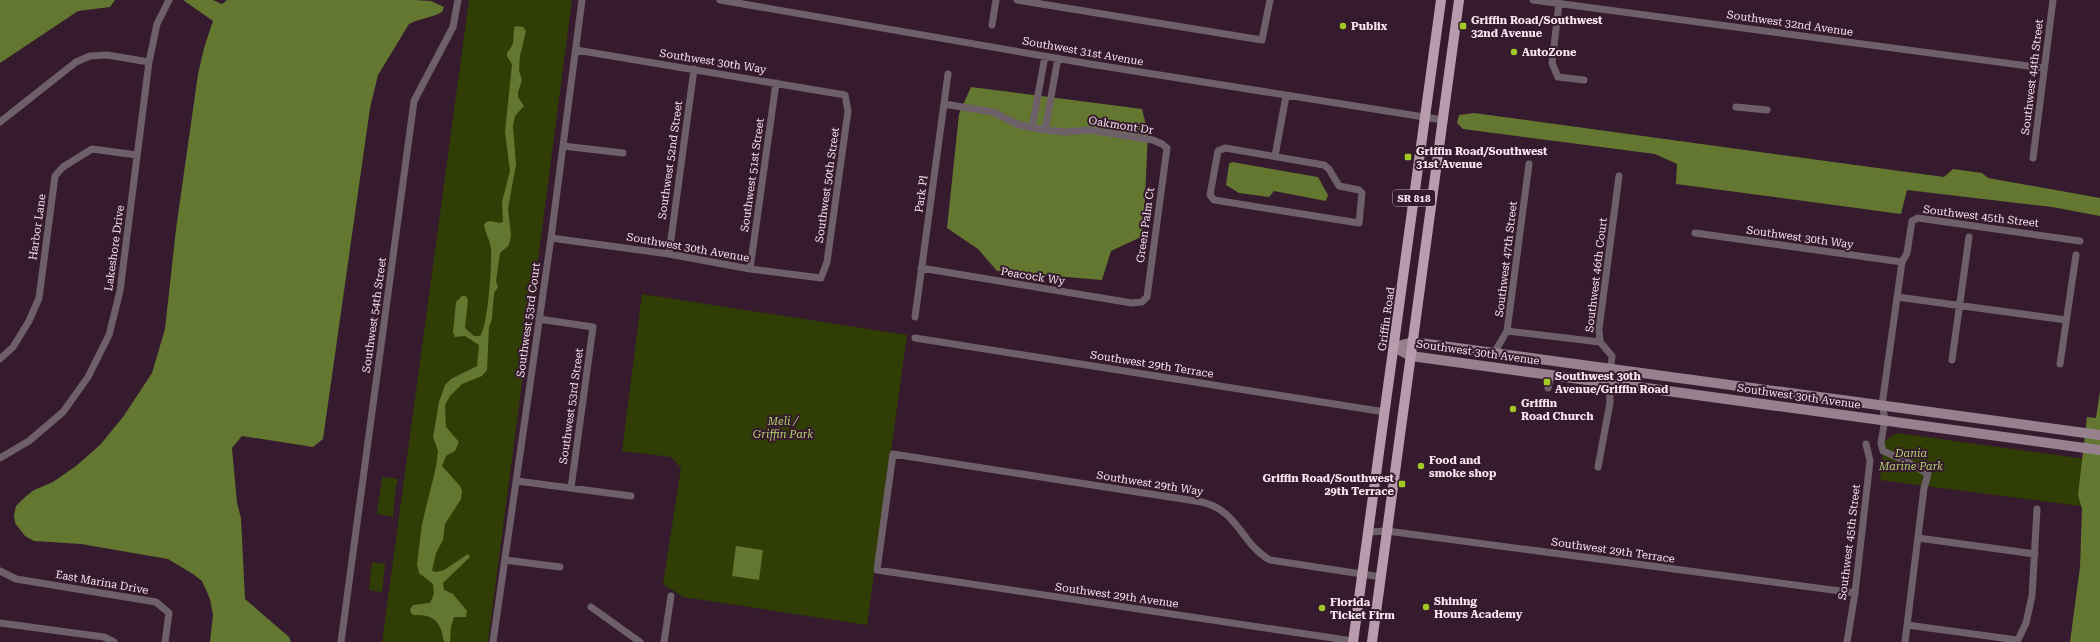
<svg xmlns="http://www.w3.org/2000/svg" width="2100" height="642" font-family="'Roboto Serif',serif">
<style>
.green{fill:#303d04}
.water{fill:#637730}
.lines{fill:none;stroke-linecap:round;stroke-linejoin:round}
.minor{stroke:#6e6069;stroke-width:7}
.secondary{stroke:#98818f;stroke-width:10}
.primary{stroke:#b89bad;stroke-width:10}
.poi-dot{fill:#a3c927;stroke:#351b2d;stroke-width:1.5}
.labels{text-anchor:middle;stroke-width:4;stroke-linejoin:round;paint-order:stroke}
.shield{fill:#351b2d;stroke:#bda8b6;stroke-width:1}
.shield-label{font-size:10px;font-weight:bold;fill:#f7e5f0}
.poi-label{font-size:11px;font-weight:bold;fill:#f7e5f0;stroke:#351b2d;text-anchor:start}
.street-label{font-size:11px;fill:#f7e5f0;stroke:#351b2d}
.park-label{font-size:11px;font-style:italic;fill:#b4d170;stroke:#351b2d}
</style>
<rect width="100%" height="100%" fill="#351b2d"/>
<path class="green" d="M469 0H572L488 642H382Z
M642 294 907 335 867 625 683 597 663 584 681 468 671 457 622 451Z
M1897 433 2100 461 2096 508 1880 480 1884 441Z
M382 477 398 479 396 486 393 517 377 514Z
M372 562 385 564 382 592 369 590Z"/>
<path class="water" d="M0 0H115L110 7 78 11 0 63Z
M183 0H213L222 4 227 0H414L431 1 444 7 442 12C432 18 420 18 409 24L378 75 370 108 323 439 313 447 242 436 232 448 237 503 241 518 245 599 289 637 291 642H210L213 615 210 599 202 581 193 574 168 559 81 544 34 541 25 536 15 523 14 515 16 506 24 498 34 490 53 482 76 466 100 445 123 417 152 373 165 329 176 229 198 74 204 48 213 21Z
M515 26 523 27 526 31 520 56 519 71 522 80 518 92V97L524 106 515 116 513 126 516 164 508 209 511 235 509 245 500 253 496 281 498 287 494 293 492 319 489 327 487 370 482 376 462 384 450 396 445 405 446 427 459 442 455 451 446 456 442 466 460 486 462 491 461 499 445 524 443 540 436 553 432 571 436 572 444 570 468 554 470 557 443 583 444 590 453 594 467 611 466 617H454L451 627 450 642H444C441 626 438 616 419 615 415 615 414 616 411 613L410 609 413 605 430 603 434 594 433 584 419 573 417 564 422 524 436 467 438 451 433 437 439 402 445 385 451 379 477 366 479 345 465 336 455 337 453 332 456 302 462 296H466L468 300 465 328 474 336H480C488 327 492 263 491 249 490 240 485 233 484 225L486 222 490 221 500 223 503 222 502 202 510 171 505 132 512 64C502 51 509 54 513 43 514 38 513 32 515 26Z
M971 87 1142 109 1148 133 1144 220 1141 237 1111 251 1102 280 997 271 978 249 947 228 959 114Z
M1474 113 1944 177 1953 169 1982 173 1988 178 2100 198V216L2052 207 1907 190 1901 214 1676 184 1677 164 1655 154 1463 129 1457 123 1459 115Z
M1232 162 1318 177 1328 195 1326 201 1274 191 1269 197 1239 193 1226 185 1229 164Z
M2100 391V642H2070L2080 567 2082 509 2078 495 2087 417 2096 418Z
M736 546 763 550 759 580 732 576Z"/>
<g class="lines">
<path class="minor" d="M720 0 1090 64 1443 120
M1017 0 1262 40 1270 0
M1533 0 2043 68
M1559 3 1552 63 1558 77 1584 80
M992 25 996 0
M1736 107 1767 110
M0 122 76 62 90 56 107 55 149 62
M1032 128 1045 56
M1045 130 1058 58
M563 146 623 153
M1225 148 1324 165 1329 169 1339 186 1359 190 1362 193 1359 223 1214 200 1210 195 1218 151Z
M1275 156 1286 96
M2033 158 2053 0
M1695 233 1902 262
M551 238 669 254 750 269 821 278 827 262 848 111 845 95 576 50
M669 254 694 69
M921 268 1132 303 1142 302 1147 297 1167 148 1162 144 1153 140 1090 130 1065 132 1045 130 1019 125 993 112 944 104
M750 269 776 83
M1897 297 2066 320
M915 317 948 74
M539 319 593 327 571 488
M1507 331 1600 342
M915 338 1385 412
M1494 353 1507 331 1529 164
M0 359 13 347 29 321 39 298 55 176 63 167 92 149 137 155
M1952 360 1969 237
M2060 364 2076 255
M1548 388 1551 375
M0 458 29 441 63 412 88 377 109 335 120 291 149 62 157 24 169 0
M1598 467 1610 403 1609 382 1612 356 1600 342 1599 329 1619 176
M517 481 631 496
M1368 532 1387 531 1855 593
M1918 538 2035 554
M505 560 560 567
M0 571 16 579 156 602 169 613 165 642
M591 607 640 642
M0 623 104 637 114 642
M1907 625 2017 640
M1353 641 877 570 893 454 1202 502C1239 511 1241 544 1270 560L1381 577
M341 642 414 101 453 27 458 0
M493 642 551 238 582 0
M664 642 671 596
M1847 642 1855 593 1870 461 1866 444
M1905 642 1924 488 1928 474 1904 460 1883 451 1881 443 1885 419 1882 405 1902 262 1907 253 1912 221 1918 218 2080 241
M2017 642 2026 623 2032 596 2037 509"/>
<path class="secondary" d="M1394 347 1411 356 2100 450
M1394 347 1413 342 2100 435"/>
<path class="primary" d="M1353 642 1441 0
M1372 642 1459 0"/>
</g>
<g class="poi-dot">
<circle cx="1343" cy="26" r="4"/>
<rect x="1459" y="22" width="8" height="8" rx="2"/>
<circle cx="1514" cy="52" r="4"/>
<rect x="1404" y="153" width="8" height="8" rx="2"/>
<rect x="1543" y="378" width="8" height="8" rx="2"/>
<circle cx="1513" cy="409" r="4"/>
<circle cx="1421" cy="466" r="4"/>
<rect x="1398" y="480" width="8" height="8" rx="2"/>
<circle cx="1426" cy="607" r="4"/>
<circle cx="1322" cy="608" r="4"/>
</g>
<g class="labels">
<rect class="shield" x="1393" y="190" width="42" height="16" rx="3"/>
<g class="shield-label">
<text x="1414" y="202">SR 818</text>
</g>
<g class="poi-label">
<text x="1471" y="24">Griffin Road/Southwest<tspan x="1471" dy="13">32nd Avenue</tspan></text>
<text x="1351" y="30">Publix</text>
<text x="1522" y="56">AutoZone</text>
<text x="1416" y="155">Griffin Road/Southwest<tspan x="1416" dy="13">31st Avenue</tspan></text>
<text x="1555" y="380">Southwest 30th<tspan x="1555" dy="13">Avenue/Griffin Road</tspan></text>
<text x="1521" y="407">Griffin<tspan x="1521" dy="13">Road Church</tspan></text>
<text x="1429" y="464">Food and<tspan x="1429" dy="13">smoke shop</tspan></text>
<text x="1394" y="482" text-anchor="end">Griffin Road/Southwest<tspan x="1394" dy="13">29th Terrace</tspan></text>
<text x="1434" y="605">Shining<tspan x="1434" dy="13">Hours Academy</tspan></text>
<text x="1330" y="606">Florida<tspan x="1330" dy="13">Ticket Firm</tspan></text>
</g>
<g class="street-label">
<text transform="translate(1790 23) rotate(8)" y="4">Southwest 32nd Avenue</text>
<text transform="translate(1083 51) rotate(10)" y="4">Southwest 31st Avenue</text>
<text transform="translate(713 61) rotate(9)" y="4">Southwest 30th Way</text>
<text transform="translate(2032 77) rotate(-83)" y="4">Southwest 44th Street</text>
<text transform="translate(1121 125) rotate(9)" y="4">Oakmont Dr</text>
<text transform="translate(670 160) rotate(-82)" y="4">Southwest 52nd Street</text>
<text transform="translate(752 175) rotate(-82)" y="4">Southwest 51st Street</text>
<text transform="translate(827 185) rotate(-82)" y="4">Southwest 50th Street</text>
<text transform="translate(921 194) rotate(-82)" y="4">Park Pl</text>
<text transform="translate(1981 216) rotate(7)" y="4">Southwest 45th Street</text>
<text transform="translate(1145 225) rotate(-82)" y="4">Green Palm Ct</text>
<text transform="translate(37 227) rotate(-82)" y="4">Harbor Lane</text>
<text transform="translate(1800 237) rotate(8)" y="4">Southwest 30th Way</text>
<text transform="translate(688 247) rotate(10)" y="4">Southwest 30th Avenue</text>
<text transform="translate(114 248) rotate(-82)" y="4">Lakeshore Drive</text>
<text transform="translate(1506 259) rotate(-83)" y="4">Southwest 47th Street</text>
<text transform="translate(1596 275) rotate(-83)" y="4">Southwest 46th Court</text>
<text transform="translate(1033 276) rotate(9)" y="4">Peacock Wy</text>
<text transform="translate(374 315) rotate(-82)" y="4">Southwest 54th Street</text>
<text transform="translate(1386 319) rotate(-82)" y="4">Griffin Road</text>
<text transform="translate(528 320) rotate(-82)" y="4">Southwest 53rd Court</text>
<text transform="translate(1478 352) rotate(8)" y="4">Southwest 30th Avenue</text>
<text transform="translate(1152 364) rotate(9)" y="4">Southwest 29th Terrace</text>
<text transform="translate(1799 396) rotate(8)" y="4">Southwest 30th Avenue</text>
<text transform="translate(571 406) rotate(-82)" y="4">Southwest 53rd Street</text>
<text transform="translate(1150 483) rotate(9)" y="4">Southwest 29th Way</text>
<text transform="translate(1849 542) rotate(-83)" y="4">Southwest 45th Street</text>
<text transform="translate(1613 550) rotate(8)" y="4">Southwest 29th Terrace</text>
<text transform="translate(102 582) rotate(10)" y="4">East Marina Drive</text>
<text transform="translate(1117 595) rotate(8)" y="4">Southwest 29th Avenue</text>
</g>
<g class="park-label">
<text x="783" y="425">Meli /<tspan x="783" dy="13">Griffin Park</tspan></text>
<text x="1911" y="457">Dania<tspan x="1911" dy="13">Marine Park</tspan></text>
</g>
</g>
</svg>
